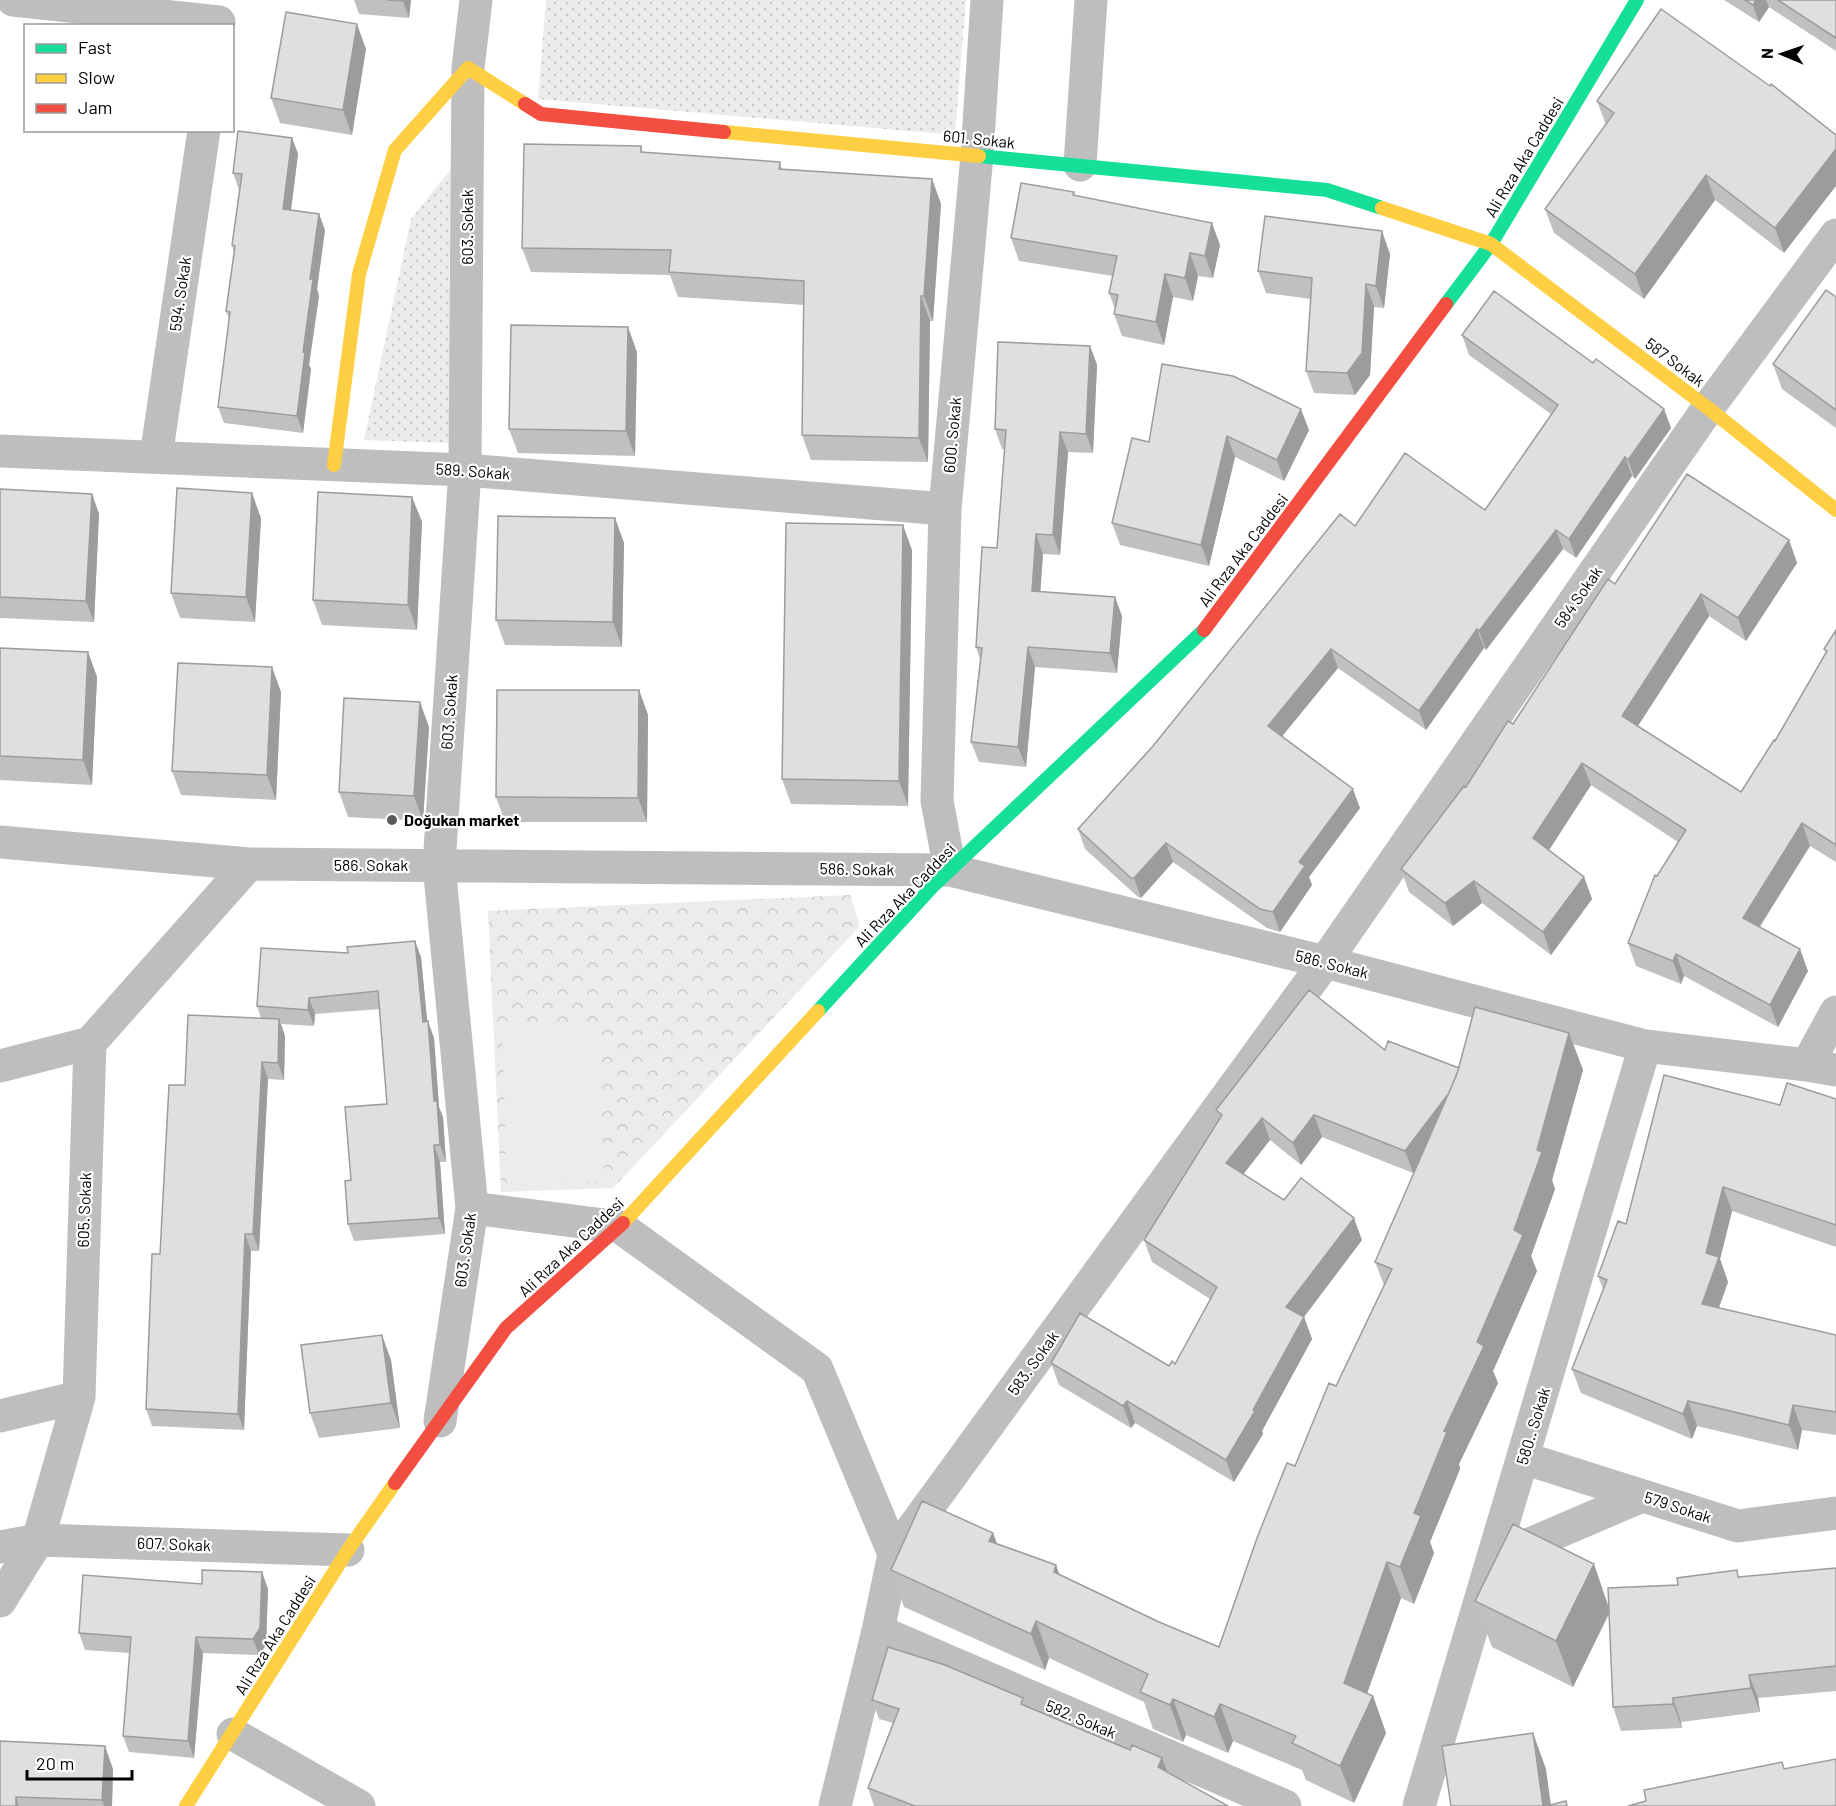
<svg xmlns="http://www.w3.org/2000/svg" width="1836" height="1806" font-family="Barlow,sans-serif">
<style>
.grass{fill:url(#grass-dots)}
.forest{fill:url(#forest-crowns)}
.pitch{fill:#ececec}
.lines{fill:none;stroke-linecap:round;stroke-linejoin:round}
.street{stroke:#bebebe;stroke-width:33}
.fast{stroke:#16e098;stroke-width:14}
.slow{stroke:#ffcf43;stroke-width:14}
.jam{stroke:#f24e42;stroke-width:14}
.wall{fill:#c0c0c0}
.shaded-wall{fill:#9c9c9c}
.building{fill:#dfdfdf;stroke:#9c9c9c;stroke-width:1.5}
.poi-dot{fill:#595959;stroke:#fff;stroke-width:2}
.labels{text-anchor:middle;stroke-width:4.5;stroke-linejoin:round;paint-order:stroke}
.street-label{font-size:16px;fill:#000;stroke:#fff}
.poi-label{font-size:16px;font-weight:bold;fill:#000;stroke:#fff;text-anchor:start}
</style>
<defs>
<pattern id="grass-dots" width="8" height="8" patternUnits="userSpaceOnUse" patternTransform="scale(1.5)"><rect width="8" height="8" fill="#ececec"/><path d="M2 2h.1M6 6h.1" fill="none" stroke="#c9c9c9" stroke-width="1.8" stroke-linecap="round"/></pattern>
<pattern id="forest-crowns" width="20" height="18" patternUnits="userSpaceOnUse" patternTransform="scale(1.5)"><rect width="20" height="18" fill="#ececec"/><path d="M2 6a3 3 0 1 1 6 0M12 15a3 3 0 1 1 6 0" fill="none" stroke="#c9c9c9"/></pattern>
</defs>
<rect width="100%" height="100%" fill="#fff"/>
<path class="grass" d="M546 0H966L955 135 538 99Z
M458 160 451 443 364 440 411 219Z"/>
<path class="forest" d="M850 895 860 926 613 1188 501 1192 488 911Z"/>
<path class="pitch" d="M599 1024 604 1182 507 1186 502 1027Z"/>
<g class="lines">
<path class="street" d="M13 0 219 22
M1080 165 1091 0
M0 451 465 470 945 509
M156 457 204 130
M0 842 249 864 950 870 1325 962 1645 1046 1807 1065 1836 1070
M950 870 937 801 945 509 977 155 987 0
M1807 1065 1836 1012
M0 1066 90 1043
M472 1208 620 1227 817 1369 894 1554
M0 1416 79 1397
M440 1421 472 1208 439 865 465 470 468 68 476 0
M1523 1458 1738 1526 1836 1513
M0 1547 38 1540 348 1550
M1502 1556 1642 1496
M0 1601 38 1540 79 1397 90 1043 249 864
M878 1631 1285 1806
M233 1734 359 1806
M835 1806 878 1631 894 1554 1325 962 1708 408 1836 235
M1419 1806 1645 1046"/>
<path class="fast" d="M979 156 1327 190 1382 208
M1446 304 1491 244 1637 0
M818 1011 932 887 1204 630"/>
<path class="slow" d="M724 132 979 156
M1382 208 1491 244 1708 408 1836 510
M334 465 359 274 395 150 468 68 525 104
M623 1223 818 1011
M186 1806 348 1550 395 1483"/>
<path class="jam" d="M525 104 541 114 724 132
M1204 630 1446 304
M395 1483 506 1328 623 1223"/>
</g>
<path class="wall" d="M354 0H411L409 18 359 14Z
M1724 0H1836V51L1769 7 1759 22Z
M366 49 352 135 280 123 271 98Z
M1770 86 1784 253 1715 200 1644 299 1554 233 1545 209 1606 125 1597 101Z
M292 138 298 154 291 210 319 214 325 230 317 289 319 296 309 365 311 369 303 433 224 423 218 407 229 319 226 311 234 253 232 245 239 190 233 173Z
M641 146 643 153 780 162 782 169 932 179 941 204 933 321H930L928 462 811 460 802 435 804 305 678 297 670 275 531 272 522 248Z
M1074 192 1075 195 1220 245 1213 278 1198 276 1193 301 1173 297 1164 345 1122 336 1114 314 1115 309 1109 293 1113 276 1019 261 1011 238Z
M1390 254 1384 308 1374 307 1370 375 1355 395 1314 393 1306 371 1311 299 1266 293 1258 271Z
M1836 297V428L1782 389 1773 364Z
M1462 335 1593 363 1664 409 1671 428 1635 479 1632 476 1576 558 1563 549 1486 650 1484 648 1426 730 1338 668 1282 736 1360 808 1309 877 1312 885 1280 932 1267 928 1173 862 1141 898 1138 897 1085 849 1078 829 1355 526 1485 510 1551 414 1469 355Z
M1090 346 1097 365 1093 453 1068 452 1060 555 1043 554 1040 591 1122 616 1117 673 1035 667 1026 767 979 762 971 742 980 659 976 647 997 548 1005 449H1002L995 429Z
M637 352 635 456 518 453 509 429Z
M1309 430 1284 481 1235 457 1209 566 1120 545 1112 523 1149 442Z
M0 489 92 494 99 514 94 622 0 618Z
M412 497 422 522 417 630 322 625 313 600Z
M261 518 255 622 180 618 171 593Z
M615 518 624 543 622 647 505 645 496 620Z
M1789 540 1797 563 1746 641 1709 616 1638 726 1741 792 1775 741 1826 654 1824 649 1836 630V862L1810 846 1760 927 1808 971 1778 1027 1684 976 1681 984 1636 966 1628 943 1657 876 1678 842 1591 785 1549 850 1584 877 1592 899 1551 955 1482 903 1453 926 1409 892 1401 869 1466 787 1513 724 1615 584Z
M912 550 908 806 791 804 782 779Z
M0 648 88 652 97 677 92 785 0 780Z
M639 690 648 715 647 822H505L496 797Z
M281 692 276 800 181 795 172 771Z
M429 727 423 821 348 817 339 792Z
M421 957 427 1021 434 1038 439 1107 443 1117 446 1162H440L445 1234 354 1241 348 1224 351 1180 387 1104 380 1009 315 1014 314 1026 281 1024 285 1036 284 1080 268 1079 259 1251H251L244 1430 152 1426 146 1409 160 1254 185 1085 261 1018 257 1006Z
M1569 1033 1583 1070 1552 1180 1555 1189 1531 1256 1537 1271 1493 1371 1498 1383 1459 1464 1460 1469 1430 1542 1434 1553 1414 1604 1401 1598 1367 1693 1373 1696 1386 1733 1354 1803 1306 1780 1302 1770 1233 1741 1228 1753 1186 1735 1183 1742 1153 1729 1144 1702 1049 1658 1045 1670 904 1607 891 1570 993 1533 997 1544 1056 1565 1059 1574 1159 1622 1219 1647 1295 1466 1336 1386 1384 1285 1375 1262 1416 1170 1413 1173 1322 1137 1301 1165 1270 1140 1243 1174 1284 1200 1362 1240 1304 1317 1312 1339 1262 1431 1263 1434 1234 1482 1135 1423 1131 1428 1059 1385 1051 1363 1169 1366 1175 1364 1210 1299 1152 1262 1144 1240 1220 1120 1216 1110 1385 1050 1459 1068Z
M1836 1099V1247L1732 1211 1720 1259 1728 1282 1719 1308 1836 1335V1435L1802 1430 1798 1450 1697 1426 1692 1439 1581 1393 1572 1369 1603 1289 1598 1276 1626 1224 1780 1105Z
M391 1360 400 1428 319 1438 310 1413Z
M1836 1568V1691L1758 1698 1760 1712 1681 1722 1682 1728 1621 1731 1613 1707 1609 1614 1573 1687 1492 1647 1475 1601 1608 1605 1678 1585 1739 1577Z
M268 1589 266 1645 259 1655 203 1653 194 1758 129 1752 123 1736 130 1653 85 1650 79 1633Z
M1023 1698 1026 1706 1130 1750 1162 1758 1167 1772 1228 1806H874L868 1788 893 1723 879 1719 872 1700Z
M0 1741 113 1769 112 1806H0Z"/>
<path class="shaded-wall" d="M403 0H411L409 18 403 1Z
M1756 0H1766L1769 7 1759 22 1753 5Z
M357 24 366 49 352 135 343 110Z
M292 138 298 154 289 225 283 209Z
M1836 149V186L1784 253 1775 228Z
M1706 175 1715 200 1644 299 1635 274Z
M932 179 941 204 933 321 924 296Z
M319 214 325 230 317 289 319 296 309 365 311 369 303 433 297 416 310 279Z
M1212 223 1220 245 1213 278 1205 256Z
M1382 231 1390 254 1384 308 1376 286Z
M1190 253 1198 276 1193 301 1185 278Z
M1165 274 1173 297 1164 345 1156 322Z
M1366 284 1374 307 1370 375 1355 395 1347 373Z
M921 296 930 321 928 462 919 438Z
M628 327 637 352 635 456 626 431Z
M1090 346 1097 365 1093 453 1086 434Z
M1301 409 1309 430 1284 481 1277 460Z
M1664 409 1671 428 1635 479 1628 460Z
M1060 432 1068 452 1060 555 1053 535Z
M1227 436 1235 457 1209 566 1201 545Z
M1625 457 1632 476 1576 558 1569 539Z
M252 493 261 518 255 622 246 597Z
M92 494 99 514 94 622 86 601Z
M412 497 422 522 417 630 408 605Z
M615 518 624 543 622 647 613 622Z
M903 525 912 550 908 806 899 781Z
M1556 530 1563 549 1486 650 1479 631Z
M1036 534 1043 554 1039 611 1032 591Z
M1789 540 1797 563 1746 641 1738 618Z
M1701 594 1709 616 1630 738 1622 716Z
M1115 597 1122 616 1117 673 1110 653Z
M1477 629 1484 648 1426 730 1419 711Z
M1028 647 1035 667 1026 767 1018 747Z
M1331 649 1338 668 1275 745 1268 726Z
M88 652 97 677 92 785 83 760Z
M272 667 281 692 276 800 267 775Z
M639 690 648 715 647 822 638 798Z
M420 702 429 727 423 821 414 796Z
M1582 763 1591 785 1542 861 1533 838Z
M1353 789 1360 808 1309 877 1312 885 1280 932 1273 912 1299 862Z
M1802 823 1810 846 1751 940 1743 918Z
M1166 843 1173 862 1141 898 1134 878Z
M1584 877 1592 899 1551 955 1543 932Z
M1474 881 1482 903 1453 926 1445 903Z
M415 941 421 957 429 1039 423 1022Z
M1800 949 1808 971 1778 1027 1770 1005Z
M1676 954 1684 976 1681 984 1673 961Z
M309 998 315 1014 314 1026 308 1010Z
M279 1019 285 1036 284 1080 278 1063Z
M428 1021 434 1038 439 1107 443 1117 446 1162 440 1145 434 1101Z
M1569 1033 1583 1070 1552 1180 1555 1189 1531 1256 1537 1271 1493 1371 1498 1383 1459 1464 1460 1469 1430 1542 1434 1553 1414 1604 1400 1567 1414 1513 1477 1342 1537 1150Z
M262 1062 268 1079 259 1251 253 1234Z
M1466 1071 1474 1093 1413 1173 1405 1151Z
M1314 1115 1322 1137 1301 1165 1293 1143Z
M1262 1118 1270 1140 1235 1185 1226 1163Z
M434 1145 440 1162 445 1234 439 1218Z
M1723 1187 1732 1211 1720 1259 1728 1282 1711 1329 1702 1304 1706 1253Z
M1354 1218 1362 1240 1294 1330 1286 1307Z
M245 1234 251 1251 244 1430 238 1414Z
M1304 1317 1312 1339 1262 1431 1263 1434 1234 1482 1226 1460Z
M382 1335 391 1360 400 1428 391 1403Z
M1127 1401 1135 1423 1131 1428 1123 1406Z
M1688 1401 1697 1426 1692 1439 1683 1414Z
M1793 1405 1802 1430 1798 1450 1789 1425Z
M993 1533 1006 1569 989 1541Z
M1387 1562 1401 1598 1358 1719 1344 1683Z
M1594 1564 1610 1611 1573 1687 1556 1641Z
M1056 1565 1069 1602 1054 1572Z
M262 1572 268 1589 266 1645 259 1655 253 1639Z
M1036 1621 1049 1658 1045 1670 1031 1634Z
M196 1637 203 1653 194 1758 188 1741Z
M1749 1675 1758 1698 1760 1712 1751 1688Z
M1373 1696 1386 1733 1354 1803 1340 1766Z
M1673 1698 1681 1722 1682 1728 1673 1704Z
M1173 1699 1186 1735 1183 1742 1170 1705Z
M1220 1704 1233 1741 1228 1753 1214 1717Z
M1533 1733 1546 1769 1551 1806H1543Z
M105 1746 113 1769 112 1806H104L102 1800Z
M1162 1758 1169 1776 1158 1767Z
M16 1797 19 1806H16Z"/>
<path class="building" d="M387 0H403V1Z
M1745 0H1756L1753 5Z
M1778 0H1836V38Z
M1661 9 1770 86 1771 84 1836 135V149L1775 228 1706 175 1635 274 1545 209 1614 113 1597 101Z
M286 12 357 24 343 110 271 98Z
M238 131 292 138 283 209 319 214 310 279H313L303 352H305L297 416 218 407 230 312 226 311 235 246 232 245 242 174 233 173Z
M524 144 641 146V152L780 162 779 169 932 179 924 296H921L919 438 802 435 804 281 669 272 671 250 522 248Z
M1021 183 1074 192 1073 195 1212 223 1205 256 1190 253 1185 278 1165 274 1156 322 1114 314 1118 295 1109 293 1117 256 1011 238Z
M1265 216 1382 231 1376 286 1366 284 1362 353 1347 373 1306 371 1312 278 1258 271Z
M1826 290 1836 297V410L1773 364Z
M1494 291 1593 363 1596 359 1664 409 1628 460 1625 457 1569 539 1556 530 1479 631 1477 629 1419 711 1331 649 1268 726 1353 789 1299 862 1305 866 1273 912 1260 909 1166 843 1134 878H1131L1078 829 1153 746 1340 514 1355 526 1405 453 1485 510 1558 405 1462 335Z
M511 325 628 327 626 431 509 429Z
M998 342 1090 346 1086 434 1060 432 1053 535 1036 534 1032 591 1115 597 1110 653 1028 647 1018 747 971 742 982 648 976 647 982 547 997 548 1006 430 995 429Z
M1162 364 1233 376 1301 409 1277 460 1227 436 1201 545 1112 523 1132 438 1149 442Z
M1687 474 1789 540 1738 618 1701 594 1622 716 1741 792 1774 740 1775 741 1827 651 1824 649 1836 630V845L1802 823 1743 918 1800 949 1770 1005 1676 954 1673 961 1628 943 1655 875 1657 876 1686 830 1582 763 1533 838 1584 877 1543 932 1474 881 1445 903 1401 869 1464 786 1466 787 1508 721 1513 724 1608 579 1615 584Z
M177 488 252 493 246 597 171 593Z
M0 489 92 494 86 601 0 597Z
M318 492 412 497 408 605 313 600Z
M498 516 615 518 613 622 496 620Z
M786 523 903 525 899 781 782 779Z
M0 648 88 652 83 760 0 756Z
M178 663 272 667 267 775 172 771Z
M497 690H639L638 798 496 797Z
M344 698 420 702 414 796 339 792Z
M415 941 423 1022 428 1021 434 1101H437L440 1145H434L439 1218 348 1224 345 1181 351 1180 345 1107 387 1104 378 991 309 998 308 1010 257 1006 261 948 348 953 347 947Z
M1309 990 1385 1050 1388 1041 1459 1068 1449 1093 1405 1151 1314 1115 1293 1143 1262 1118 1226 1163 1284 1200 1301 1178 1354 1218 1286 1307 1304 1317 1253 1410 1255 1411 1226 1460 1127 1401 1123 1406 1051 1363 1080 1313 1169 1366 1172 1361 1175 1364 1217 1287 1144 1240 1222 1115 1216 1110Z
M1475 1007 1569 1033 1537 1150 1542 1152 1514 1230 1523 1235 1477 1342 1484 1346 1444 1431 1447 1432 1414 1513 1421 1516 1400 1567 1387 1562 1344 1683 1373 1696 1340 1766 1292 1743 1296 1736 1220 1704 1214 1717 1173 1699 1170 1705 1140 1692 1148 1674 1036 1621 1031 1634 891 1570 922 1501 993 1533 989 1541 1056 1565 1054 1572 1159 1622 1219 1647 1257 1538 1287 1463 1295 1466 1329 1383 1336 1386 1392 1269 1375 1262 1457 1074Z
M188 1015 279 1019 278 1063 262 1062 253 1234H245L238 1414 146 1409 152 1254H160L169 1085H185Z
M1664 1075 1780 1105 1787 1083 1836 1099V1225L1723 1187 1706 1253 1719 1257 1702 1304 1836 1335V1412L1793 1405 1789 1425 1688 1401 1683 1414 1572 1369 1607 1280 1598 1276 1618 1221 1626 1224Z
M382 1335 391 1403 310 1413 301 1345Z
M1513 1524 1594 1564 1556 1641 1475 1601Z
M1836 1568V1666L1749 1675 1751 1688 1673 1698V1704L1613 1707 1608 1588 1678 1585 1677 1578 1737 1570 1738 1577Z
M202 1570 262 1572 260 1628 253 1639 196 1637 188 1741 123 1736 131 1637 79 1633 83 1575 202 1584Z
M888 1647 945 1665 1023 1698 1021 1704 1130 1750 1132 1745 1162 1758 1158 1767 1228 1806H915L868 1788 899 1709 872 1700Z
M1533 1733 1543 1806H1451L1442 1746Z
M0 1741 105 1746 102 1800 16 1797V1806H0Z
M1836 1759V1806H1628L1646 1801 1644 1790 1782 1762 1784 1769Z
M1566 1801 1567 1806H1546Z"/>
<circle class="poi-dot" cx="392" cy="820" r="6"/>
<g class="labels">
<g class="street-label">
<text transform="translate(979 139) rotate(6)" y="6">601. Sokak</text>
<text transform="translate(1524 157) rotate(-59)" y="6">Ali Rıza Aka Caddesi</text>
<text transform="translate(467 227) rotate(-90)" y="6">603. Sokak</text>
<text transform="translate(180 294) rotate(-82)" y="6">594. Sokak</text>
<text transform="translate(1675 362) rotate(37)" y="6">587 Sokak</text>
<text transform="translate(952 435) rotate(-85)" y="6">600. Sokak</text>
<text transform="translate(473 471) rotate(4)" y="6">589. Sokak</text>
<text transform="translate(1243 550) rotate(-53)" y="6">Ali Rıza Aka Caddesi</text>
<text transform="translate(1578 597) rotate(-55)" y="6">584 Sokak</text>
<text transform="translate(449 712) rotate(-86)" y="6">603. Sokak</text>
<text x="371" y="871">586. Sokak</text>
<text transform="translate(857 869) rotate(1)" y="6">586. Sokak</text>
<text transform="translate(905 895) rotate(-46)" y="6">Ali Rıza Aka Caddesi</text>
<text transform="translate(1332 964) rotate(14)" y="6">586. Sokak</text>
<text transform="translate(84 1210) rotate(-88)" y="6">605. Sokak</text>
<text transform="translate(571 1247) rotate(-43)" y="6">Ali Rıza Aka Caddesi</text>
<text transform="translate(465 1250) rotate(-82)" y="6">603. Sokak</text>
<text transform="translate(1033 1363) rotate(-54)" y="6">583. Sokak</text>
<text transform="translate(1533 1426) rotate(-73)" y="6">580.. Sokak</text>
<text transform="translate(1678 1507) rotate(18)" y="6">579 Sokak</text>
<text transform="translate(174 1544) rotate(2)" y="6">607. Sokak</text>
<text transform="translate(275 1635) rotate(-58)" y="6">Ali Rıza Aka Caddesi</text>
<text transform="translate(1081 1719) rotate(23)" y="6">582. Sokak</text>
</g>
<g class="poi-label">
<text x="404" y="826">Doğukan market</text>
</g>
</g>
<rect x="24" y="24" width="210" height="108" fill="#ffffff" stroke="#999999" stroke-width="1.5"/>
<rect x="36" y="44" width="30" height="9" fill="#16e098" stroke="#999999" stroke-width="1.5"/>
<text x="78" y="54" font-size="18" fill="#000000">Fast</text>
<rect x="36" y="74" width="30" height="9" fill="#ffcf43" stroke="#999999" stroke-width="1.5"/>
<text x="78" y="84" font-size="18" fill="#000000">Slow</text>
<rect x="36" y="104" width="30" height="9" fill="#f24e42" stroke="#999999" stroke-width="1.5"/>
<text x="78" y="114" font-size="18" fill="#000000">Jam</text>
<g transform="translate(1782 54) rotate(272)" stroke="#ffffff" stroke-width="4.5" paint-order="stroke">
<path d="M0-4.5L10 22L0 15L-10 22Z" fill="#000000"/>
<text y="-9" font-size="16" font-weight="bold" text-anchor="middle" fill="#000000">N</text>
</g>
<path d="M27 1770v9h105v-9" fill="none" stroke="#000000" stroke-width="3"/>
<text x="36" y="1770" font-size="18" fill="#000000" stroke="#ffffff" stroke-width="4.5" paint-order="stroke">20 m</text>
</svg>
